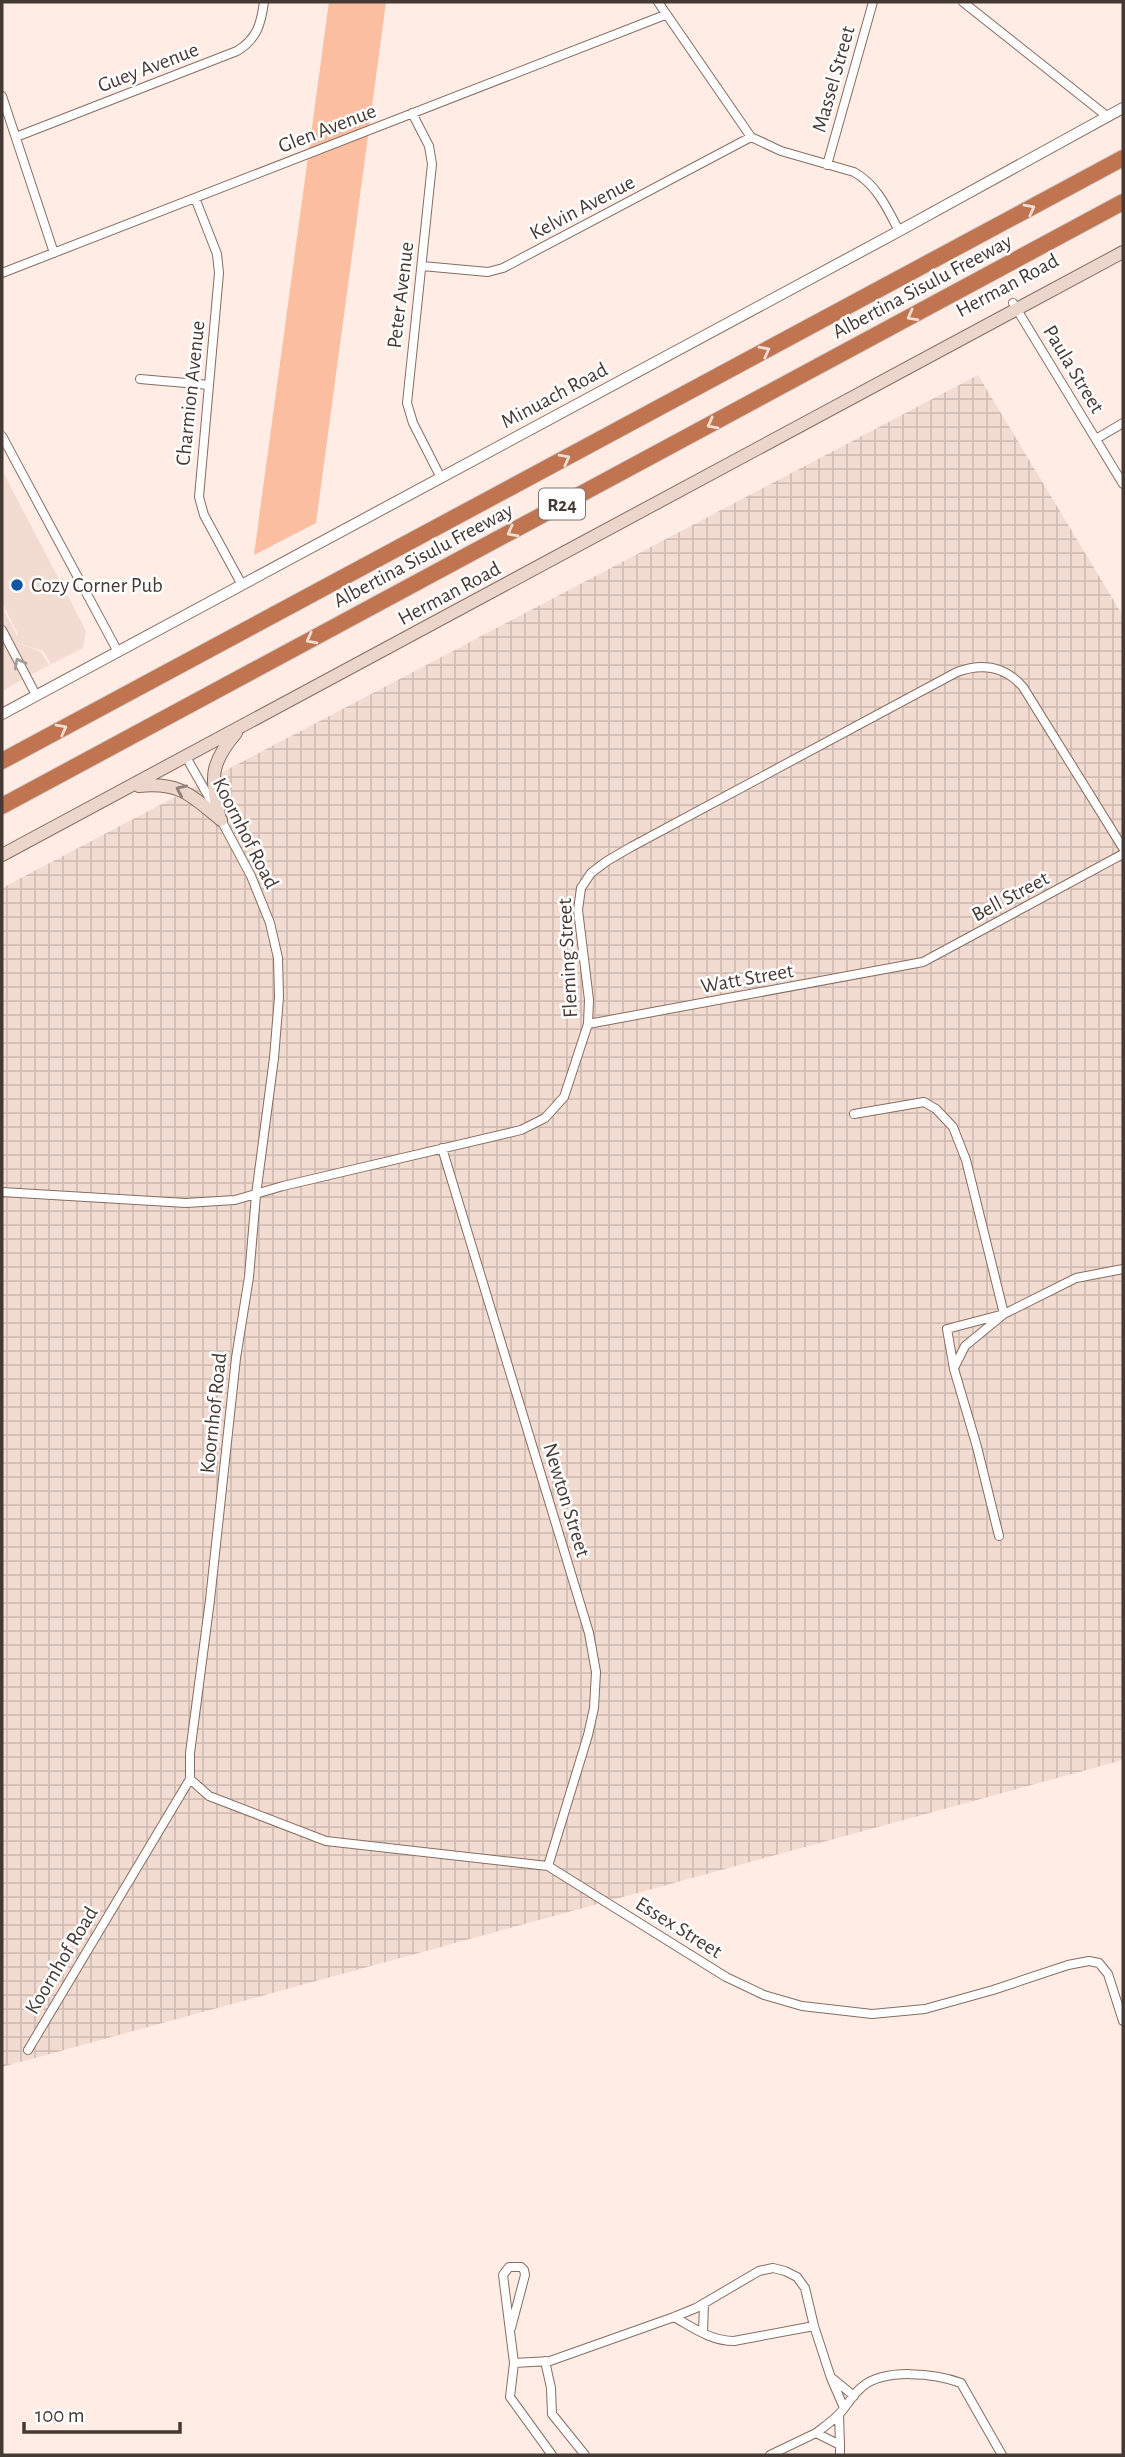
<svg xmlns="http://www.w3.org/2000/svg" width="1125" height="2457" font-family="'Alegreya Sans',sans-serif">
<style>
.built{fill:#f2dbd1}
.industrial{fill:url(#industrial-grid)}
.green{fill:#fcbea1}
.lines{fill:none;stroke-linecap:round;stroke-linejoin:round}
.minor-casing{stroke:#876d61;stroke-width:10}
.tertiary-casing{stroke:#876d61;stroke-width:12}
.secondary-casing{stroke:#876d61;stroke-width:14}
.motorway-casing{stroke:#d6d3d2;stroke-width:18}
.minor{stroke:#fff;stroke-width:8}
.tertiary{stroke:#fff;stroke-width:10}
.secondary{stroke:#ecd5ca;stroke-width:12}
.motorway{stroke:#c07450;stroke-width:16}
.oneway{stroke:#efdcd3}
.oneway2{stroke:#a29c9a}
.oneway3{stroke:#907f78}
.poi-dot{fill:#0e55a5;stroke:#fff;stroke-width:2.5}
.labels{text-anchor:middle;stroke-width:5;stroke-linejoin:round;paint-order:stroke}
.shield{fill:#fff;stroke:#7d7471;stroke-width:2}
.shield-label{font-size:19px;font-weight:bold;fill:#453934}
.street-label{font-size:21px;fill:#453934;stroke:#fff}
.poi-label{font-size:21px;fill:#453934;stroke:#fff;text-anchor:start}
</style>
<defs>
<pattern id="industrial-grid" width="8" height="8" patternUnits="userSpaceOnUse" patternTransform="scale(1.75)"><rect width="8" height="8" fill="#f2dbd1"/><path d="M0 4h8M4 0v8" fill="none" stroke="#d1bdb4"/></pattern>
</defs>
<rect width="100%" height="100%" fill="#ffece4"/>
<path class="built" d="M4 474 86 631 83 648 51 664 43 651 16 642 41 652 49 665 2 691V607L17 636 18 634 2 603V475Z"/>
<path class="industrial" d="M978 375 1123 616V1760L2 2067V888Z"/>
<path class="green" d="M329 2H386L316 523 254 555Z"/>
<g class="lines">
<defs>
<path id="minor" d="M658 2 751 137 781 151 854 172C877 185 887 208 899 231
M963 2 1108 117
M2 96 54 253
M412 113 429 146 432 164 407 403 413 423 441 478
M16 137 237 51C257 39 261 24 264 2
M827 165 873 2
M195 198 217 254 219 273 199 497 204 515 242 585
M422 266 488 272 503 268 751 137
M2 273 665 15
M1013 303 1123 484
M140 379 209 385
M2 436 118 652
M1096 439 1123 423
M2 630 36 695
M186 757 214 806
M588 1024 923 962 1123 854
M854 1114 924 1102 936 1109 953 1127 966 1160 1004 1314 965 1346 955 1366
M442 1148 589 1633 596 1672 594 1708 588 1735 548 1866
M2 1192 186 1203 235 1200 283 1186 521 1130 545 1118 564 1097 588 1024 589 1000 578 910 581 888 591 873 607 861 631 847 957 672C982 663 1005 666 1023 687L1123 848
M999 1536 977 1447 954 1369 947 1329 1004 1314 1076 1278 1123 1269
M190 1779 209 1796 326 1841 548 1866 726 1977 764 1995 802 2006 872 2014 925 2009 993 1990 1068 1965 1089 1961 1099 1963 1108 1974 1123 2021
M28 2050 190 1779V1753L210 1600 236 1358 249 1277 256 1195 274 1058 279 997 278 958 270 923 251 876 220 818
M674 2317C694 2328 711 2341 734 2341L814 2326
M511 2328 525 2275 524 2270 521 2267H509L503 2275 514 2363 510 2397 552 2455
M703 2333 704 2303
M545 2361 551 2388 552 2414 585 2455
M514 2363 550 2361 674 2317 696 2308 759 2271 773 2268 785 2271 797 2277 805 2288 814 2326 831 2378 844 2408
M832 2378 854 2396
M839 2414 840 2445
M816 2433C824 2427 834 2420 841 2412 848 2404 853 2394 862 2387 884 2368 935 2373 961 2383L1002 2455
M770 2455 816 2433 840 2445V2455"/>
<path id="tertiary" d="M2 714 899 231 1123 108"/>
<path id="secondary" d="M139 786C180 782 191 795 221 820
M219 815C210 777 211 762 236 733
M2 855 1123 252"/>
<path id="motorway" d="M2 761 1123 158
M2 806 1123 202"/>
</defs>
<use href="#minor" class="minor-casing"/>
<use href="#tertiary" class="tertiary-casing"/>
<use href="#secondary" class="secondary-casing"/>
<use href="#motorway" class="motorway-casing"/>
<use href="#minor" class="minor"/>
<use href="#tertiary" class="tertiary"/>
<use href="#secondary" class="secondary"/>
<use href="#motorway" class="motorway"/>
</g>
<defs><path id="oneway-chevron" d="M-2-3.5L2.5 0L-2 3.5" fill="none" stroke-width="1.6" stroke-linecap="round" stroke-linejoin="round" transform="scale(1.75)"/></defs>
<g class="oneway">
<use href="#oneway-chevron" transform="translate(1030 209) rotate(-28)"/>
<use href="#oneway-chevron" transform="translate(912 316) rotate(152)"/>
<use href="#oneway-chevron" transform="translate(765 351) rotate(-28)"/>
<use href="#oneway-chevron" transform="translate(712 424) rotate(152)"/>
<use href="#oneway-chevron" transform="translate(565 459) rotate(-28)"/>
<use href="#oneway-chevron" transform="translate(512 532) rotate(152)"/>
<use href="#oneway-chevron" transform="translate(311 639) rotate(152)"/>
<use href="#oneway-chevron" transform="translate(62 729) rotate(-28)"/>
</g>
<use class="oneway2" href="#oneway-chevron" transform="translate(19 663) rotate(-118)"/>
<use class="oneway3" href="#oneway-chevron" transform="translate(181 790) rotate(-156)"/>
<circle class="poi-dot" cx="17" cy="585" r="7"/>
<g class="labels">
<rect class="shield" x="539" y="488.5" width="46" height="31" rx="5"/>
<g class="shield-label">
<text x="562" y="511">R24</text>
</g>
<g class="street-label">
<text transform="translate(148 67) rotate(-21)" y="7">Guey Avenue</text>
<text transform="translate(833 79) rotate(-74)" y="7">Massel Street</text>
<text transform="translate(327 128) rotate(-21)" y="7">Glen Avenue</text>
<text transform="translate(582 207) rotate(-28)" y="7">Kelvin Avenue</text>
<text transform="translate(1007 285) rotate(-28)" y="7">Herman Road</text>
<text transform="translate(922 286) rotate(-28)" y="7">Albertina Sisulu Freeway</text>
<text transform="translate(400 295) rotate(-83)" y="7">Peter Avenue</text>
<text transform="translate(1074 369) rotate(59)" y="7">Paula Street</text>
<text transform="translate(190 393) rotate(-84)" y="7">Charmion Avenue</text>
<text transform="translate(554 395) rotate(-28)" y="7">Minuach Road</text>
<text transform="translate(423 555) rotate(-28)" y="7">Albertina Sisulu Freeway</text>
<text transform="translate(449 593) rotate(-28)" y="7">Herman Road</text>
<text transform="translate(246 833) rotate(63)" y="7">Koornhof Road</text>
<text transform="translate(1010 896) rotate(-28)" y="7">Bell Street</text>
<text transform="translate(567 958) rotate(-93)" y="7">Fleming Street</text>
<text transform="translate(747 978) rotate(-10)" y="7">Watt Street</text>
<text transform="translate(213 1413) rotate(-84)" y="7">Koornhof Road</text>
<text transform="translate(567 1500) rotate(73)" y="7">Newton Street</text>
<text transform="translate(679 1927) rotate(32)" y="7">Essex Street</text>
<text transform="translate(61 1960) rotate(-59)" y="7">Koornhof Road</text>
</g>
<g class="poi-label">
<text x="31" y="592">Cozy Corner Pub</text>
</g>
</g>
<rect width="1125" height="2457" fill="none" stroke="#453934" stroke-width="7"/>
<path d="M24 2422v10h156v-10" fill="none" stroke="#453934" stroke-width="3.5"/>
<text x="35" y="2422" font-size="21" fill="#453934" stroke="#ffffff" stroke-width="5" paint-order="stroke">100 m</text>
</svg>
